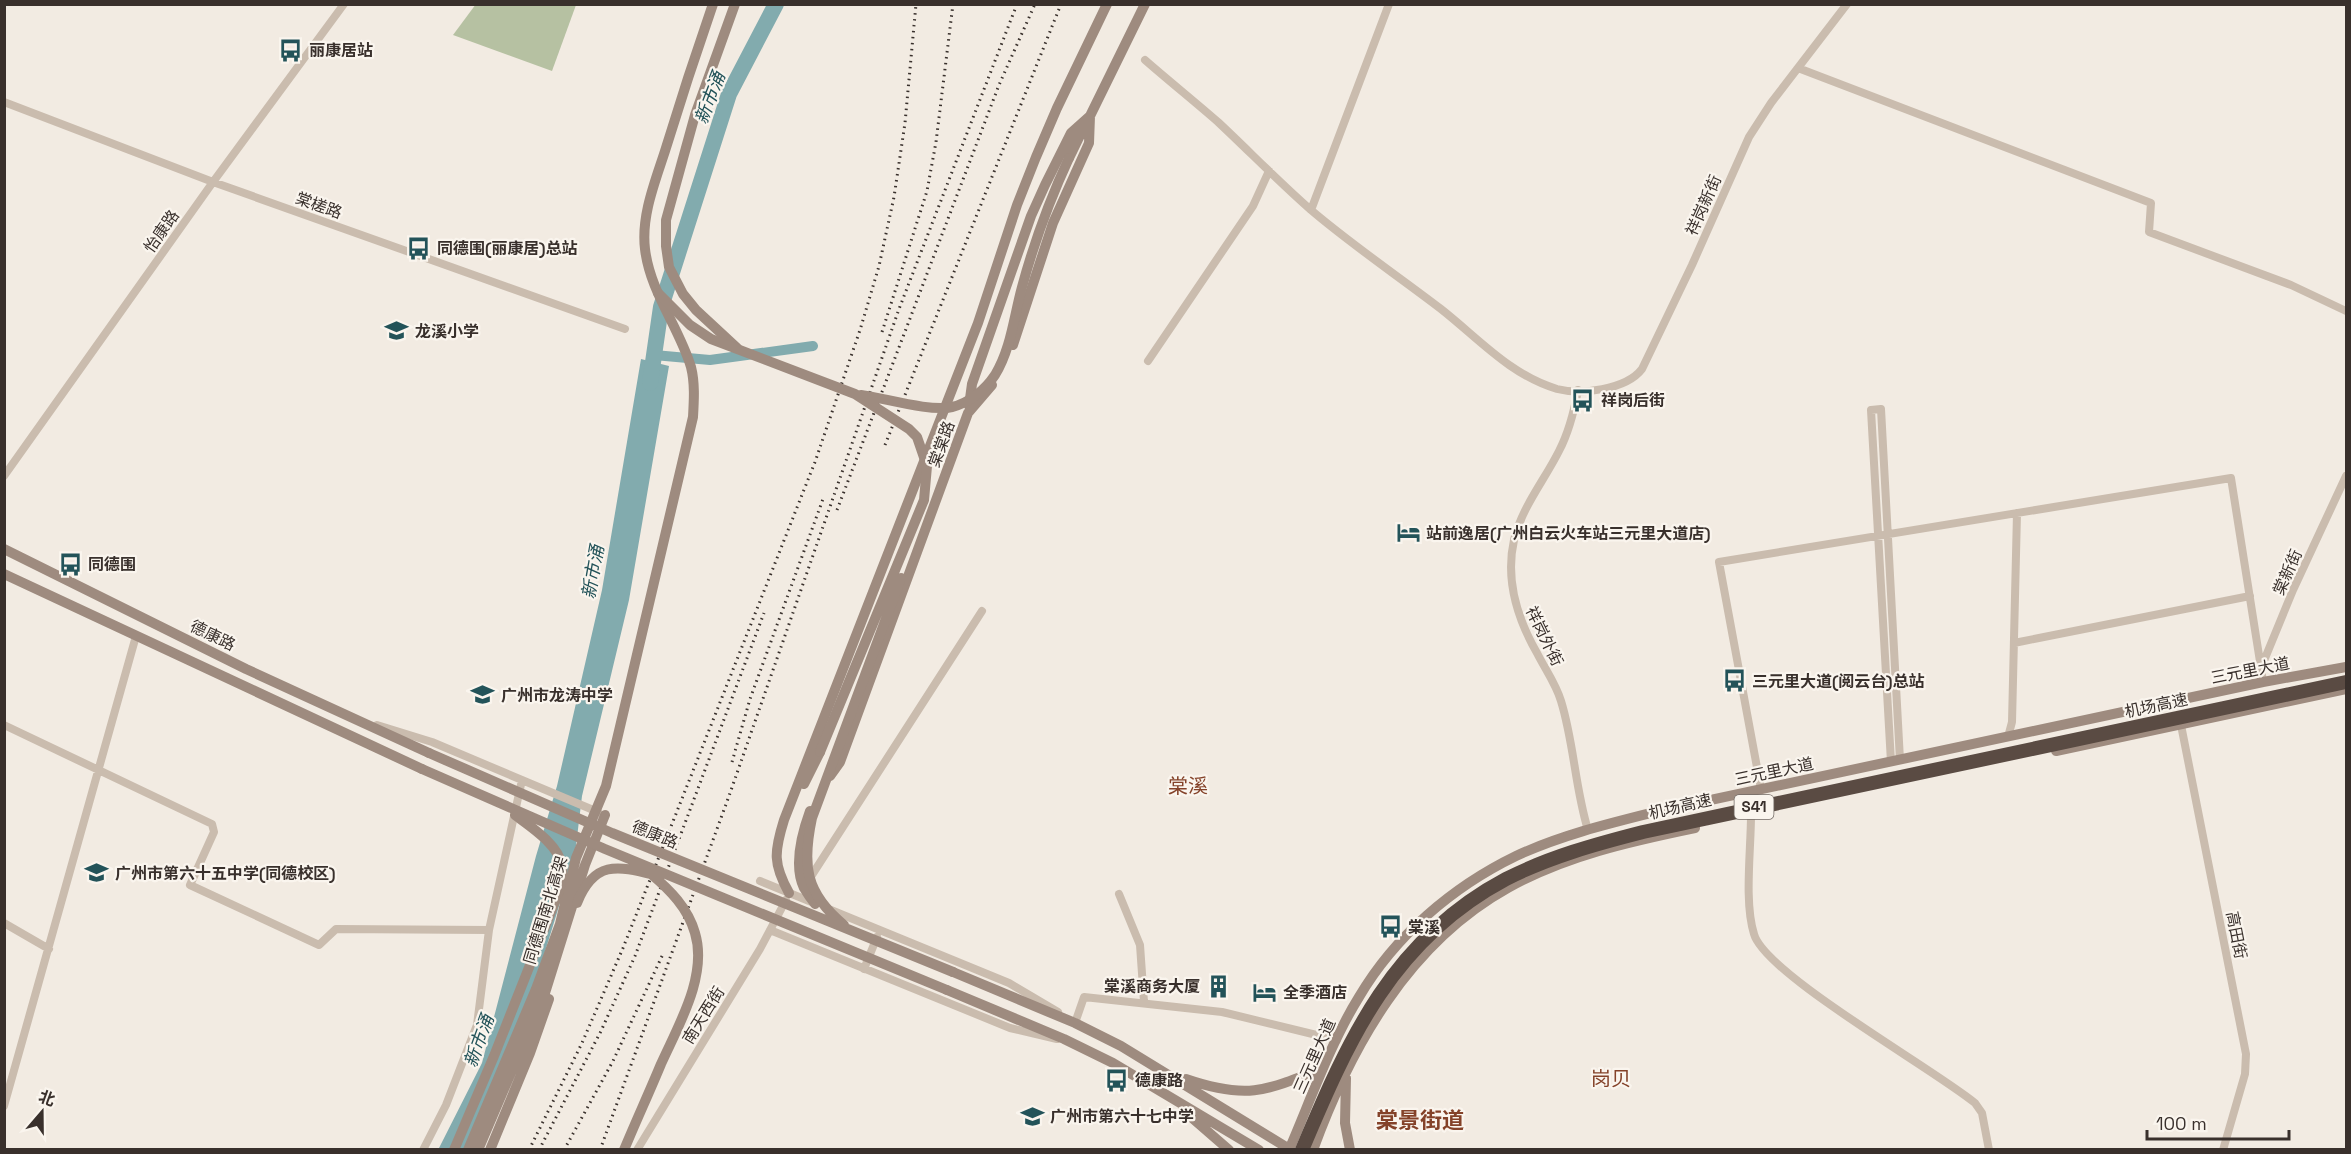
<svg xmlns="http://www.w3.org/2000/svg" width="2351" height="1154" font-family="'Space Grotesk','Noto Sans SC',sans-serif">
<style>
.green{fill:#b6c1a2}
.water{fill:#82abae}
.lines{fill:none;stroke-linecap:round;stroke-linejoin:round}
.canal{stroke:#82abae;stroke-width:10}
.river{stroke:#82abae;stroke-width:16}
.street{stroke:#cabcae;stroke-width:8}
.secondary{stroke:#9e8b7f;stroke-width:10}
.rail{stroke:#39302c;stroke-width:3;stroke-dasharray:1.5 4.5;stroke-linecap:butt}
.secondary-bridge{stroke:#9e8b7f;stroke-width:10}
.highway-bridge{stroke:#5a4b43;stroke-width:14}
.labels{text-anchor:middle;stroke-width:4.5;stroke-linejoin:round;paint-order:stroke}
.shield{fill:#faf5ee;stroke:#736b66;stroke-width:1.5}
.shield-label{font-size:15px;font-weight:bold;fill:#39302c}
.poi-label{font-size:16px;font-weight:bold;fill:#39302c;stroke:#faf5ee;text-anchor:start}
.street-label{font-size:16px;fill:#39302c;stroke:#faf5ee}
.water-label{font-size:18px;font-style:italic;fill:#235359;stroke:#faf5ee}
.quarter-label{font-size:20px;fill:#844229;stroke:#faf5ee}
.district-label{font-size:22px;font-weight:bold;fill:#844229;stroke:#faf5ee}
</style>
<rect width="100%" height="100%" fill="#f2ebe2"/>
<path class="green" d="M476 4 576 5 552 71 453 35Z"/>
<path class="water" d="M641 359 669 366 629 600 582 796 575 854 521 1030 470 1149 438 1150 482 1063 536 856 557 786 602 590Z"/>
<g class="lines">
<path class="canal" d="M654 355 710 360 813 346"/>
<path class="river" d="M650 383 661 307 729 94 776 4"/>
<path class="street" d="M1145 60C1169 81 1194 101 1218 122 1249 151 1279 182 1311 210 1352 245 1398 276 1441 309 1478 338 1510 375 1557 389 1580 395 1626 390 1642 369L1692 265 1749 137 1771 103 1847 4
M1798 68 2151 203 2149 232 2291 285 2346 311
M4 102 213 182 625 329
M1311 210 1389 4
M1148 361 1253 206 1269 171
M1578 390C1574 412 1569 432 1559 451 1544 481 1522 507 1514 540 1505 580 1517 618 1537 653 1545 669 1556 684 1561 701 1574 743 1575 788 1588 830
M4 476 213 182 344 4
M2014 643 2250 596
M2263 682 2261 668 2293 590 2346 476
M4 725 212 824 214 832 190 885 319 945 336 929 489 930
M377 725 432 742 598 812
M2181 725 2246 1054 2245 1074 2223 1150
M2008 737 2012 722 2017 513
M1891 762 1871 410 1881 409 1900 760
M1761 789 1719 562 2231 478 2261 668
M1751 815C1751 850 1744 902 1754 934 1765 974 1934 1069 1975 1103L1982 1113 1989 1150
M810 878 982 611
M760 881 814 903
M1119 894 1140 945 1144 1002
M831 910 1009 983 1058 1012
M4 923 49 949
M770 930 1010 1028 1057 1039
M864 969 877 937
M1073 1021 1075 1023 1084 997 1222 1012 1337 1040
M4 1106 136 636
M423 1150 446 1105 477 1025 489 930 522 780
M637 1150 760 949 786 900"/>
<path class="secondary" d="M735 4 695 115 666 220V246L669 267 683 294 696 310 737 348
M1069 158 1086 123
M1013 345 1053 223 1089 143 1090 116 1145 4
M969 406 972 384 1031 216 1045 185 1071 133 1090 116
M4 549 246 669 429 753
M4 574 422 769
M2056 751 2346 689
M830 776 840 762 968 413 992 385
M804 784 820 752
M810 811C802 833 793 865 804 888 807 893 811 899 815 904
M789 893C773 864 774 852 784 820L978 323 1017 205 1036 157 1057 108 1107 4
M953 972 1075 1023 1121 1046 1291 1150
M947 990 1064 1039 1113 1063 1259 1150
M1346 1078 1345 1123 1350 1150
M1186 1079C1247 1100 1266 1091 1323 1068
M1183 1110 1229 1150
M454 1150 494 1056 558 894
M468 1150 536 989 560 924 576 858 606 786 693 417C694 400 695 383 691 367 679 327 650 292 645 249 641 216 655 182 665 151 680 102 696 53 713 4
M478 1150 545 993 585 865 605 815
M490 1150 530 1053 549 999
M1289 1150C1311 1099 1330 1044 1359 997 1395 936 1452 887 1516 856 1561 835 1611 823 1659 811L2263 682 2346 667
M1313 1150C1351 1046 1409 943 1508 888 1564 856 1632 841 1695 828"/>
<path class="rail" d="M882 332 927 191 936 142 953 4
M885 445 1061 4
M837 510 999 85 1035 4
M732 762 750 699 823 499
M529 1150 582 1043 623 948 815 462 860 330 879 266 894 197 905 123 916 4
M539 1150 601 1031 635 956 764 613
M564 1150 613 1061 663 954
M600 1150 729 796 899 309 1017 4"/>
<path class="secondary-bridge" d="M658 293 690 325 711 339 855 394 909 429 917 437 927 466 924 500 820 752
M861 395C884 398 930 412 952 407 969 403 985 390 995 375 1011 349 1014 316 1022 287 1034 243 1050 199 1069 158
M429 753 612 833 953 972
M422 769 605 849 947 990
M515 815C531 827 559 845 562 866 564 875 560 885 558 894
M577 903C594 861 616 865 655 875
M844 925C805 893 802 865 812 818L901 578
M624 1150C636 1121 649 1093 661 1064 678 1026 708 976 695 933 688 908 670 890 651 874"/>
<path class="highway-bridge" d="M1302 1150C1349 1038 1393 939 1506 879 1549 857 1596 844 1643 832L2346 682"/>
</g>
<defs>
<symbol id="bus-bare" viewBox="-9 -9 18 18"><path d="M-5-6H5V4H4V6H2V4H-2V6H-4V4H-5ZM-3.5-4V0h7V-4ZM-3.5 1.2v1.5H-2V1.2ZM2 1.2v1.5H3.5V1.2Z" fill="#235359" stroke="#faf5ee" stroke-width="2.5" paint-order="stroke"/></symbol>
<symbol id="school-bare" viewBox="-9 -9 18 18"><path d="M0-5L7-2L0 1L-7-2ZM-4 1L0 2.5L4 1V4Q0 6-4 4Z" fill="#235359" stroke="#faf5ee" stroke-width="2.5" paint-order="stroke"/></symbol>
<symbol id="hotel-bare" viewBox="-9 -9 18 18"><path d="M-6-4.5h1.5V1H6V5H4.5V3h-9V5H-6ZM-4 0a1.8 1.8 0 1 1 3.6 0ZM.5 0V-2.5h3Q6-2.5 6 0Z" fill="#235359" stroke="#faf5ee" stroke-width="2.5" paint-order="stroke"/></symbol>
<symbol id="building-bare" viewBox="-9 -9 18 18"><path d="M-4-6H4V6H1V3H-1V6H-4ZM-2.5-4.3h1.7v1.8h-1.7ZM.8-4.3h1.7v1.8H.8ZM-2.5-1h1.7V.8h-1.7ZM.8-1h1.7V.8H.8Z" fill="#235359" stroke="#faf5ee" stroke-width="2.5" paint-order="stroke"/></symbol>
</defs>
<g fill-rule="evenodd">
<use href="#bus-bare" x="274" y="34" width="33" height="33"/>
<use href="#bus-bare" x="402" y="232" width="33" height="33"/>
<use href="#school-bare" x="380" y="314" width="33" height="33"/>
<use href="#bus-bare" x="1566" y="384" width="33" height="33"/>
<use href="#hotel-bare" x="1392" y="516" width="33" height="33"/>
<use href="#bus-bare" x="54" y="548" width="33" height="33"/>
<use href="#bus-bare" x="1718" y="664" width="33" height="33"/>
<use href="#school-bare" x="466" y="678" width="33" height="33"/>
<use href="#school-bare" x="80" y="856" width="33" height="33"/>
<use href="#bus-bare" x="1374" y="910" width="33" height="33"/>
<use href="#building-bare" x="1202" y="970" width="33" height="33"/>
<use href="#hotel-bare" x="1248" y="976" width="33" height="33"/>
<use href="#bus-bare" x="1100" y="1064" width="33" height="33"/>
<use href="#school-bare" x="1016" y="1100" width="33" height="33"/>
</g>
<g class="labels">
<rect class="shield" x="1734.5" y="795" width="39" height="24" rx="4.5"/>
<g class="shield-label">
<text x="1754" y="812">S41</text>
</g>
<g class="poi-label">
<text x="309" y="56">丽康居站</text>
<text x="437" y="254">同德围(丽康居)总站</text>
<text x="415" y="337">龙溪小学</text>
<text x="1601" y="406">祥岗后街</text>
<text x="1426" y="539">站前逸居(广州白云火车站三元里大道店)</text>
<text x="88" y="570">同德围</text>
<text x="1752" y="687">三元里大道(阅云台)总站</text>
<text x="501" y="701">广州市龙涛中学</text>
<text x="115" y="879">广州市第六十五中学(同德校区)</text>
<text x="1408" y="933">棠溪</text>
<text x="1200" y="992" text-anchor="end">棠溪商务大厦</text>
<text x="1283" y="998">全季酒店</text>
<text x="1135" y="1086">德康路</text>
<text x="1050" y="1122">广州市第六十七中学</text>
</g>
<g class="street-label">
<text transform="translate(319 205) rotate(20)" y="6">棠槎路</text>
<text transform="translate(1703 205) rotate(-66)" y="6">祥岗新街</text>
<text transform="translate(161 231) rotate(-55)" y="6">怡康路</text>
<text transform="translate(941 444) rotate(-70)" y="6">棠棠路</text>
<text transform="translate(2287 572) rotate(-66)" y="6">棠新街</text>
<text transform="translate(213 635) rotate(26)" y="6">德康路</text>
<text transform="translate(1545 636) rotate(64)" y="6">祥岗外街</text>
<text transform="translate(2250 670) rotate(-11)" y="6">三元里大道</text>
<text transform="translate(2156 705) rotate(-12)" y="6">机场高速</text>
<text transform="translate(1774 771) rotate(-12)" y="6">三元里大道</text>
<text transform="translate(1680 806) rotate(-13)" y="6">机场高速</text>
<text transform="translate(655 834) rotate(22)" y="6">德康路</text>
<text transform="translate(545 910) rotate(-73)" y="6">同德围南北高架</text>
<text transform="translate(2237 935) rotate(79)" y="6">高田街</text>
<text transform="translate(703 1015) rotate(-58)" y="6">南天西街</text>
<text transform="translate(1314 1056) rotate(-66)" y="6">三元里大道</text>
</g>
<g class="water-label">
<text transform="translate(710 98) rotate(-69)" y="6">新市涌</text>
<text transform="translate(593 572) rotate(-80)" y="6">新市涌</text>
<text transform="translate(479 1041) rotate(-70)" y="6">新市涌</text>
</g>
<g class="quarter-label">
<text x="1188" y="793">棠溪</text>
<text x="1611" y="1086">岗贝</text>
</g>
<g class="district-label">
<text x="1420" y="1128">棠景街道</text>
</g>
</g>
<rect width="2351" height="1154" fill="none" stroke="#39302c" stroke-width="12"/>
<g transform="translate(42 1112) rotate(20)" stroke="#faf5ee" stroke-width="4.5" paint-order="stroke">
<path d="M0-4.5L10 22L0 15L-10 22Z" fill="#39302c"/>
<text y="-9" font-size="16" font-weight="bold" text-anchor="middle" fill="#39302c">北</text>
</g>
<path d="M2147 1130v9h142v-9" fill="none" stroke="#39302c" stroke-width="3"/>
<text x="2156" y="1130" font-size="18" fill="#39302c" stroke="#faf5ee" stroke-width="4.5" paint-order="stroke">100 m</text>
</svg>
